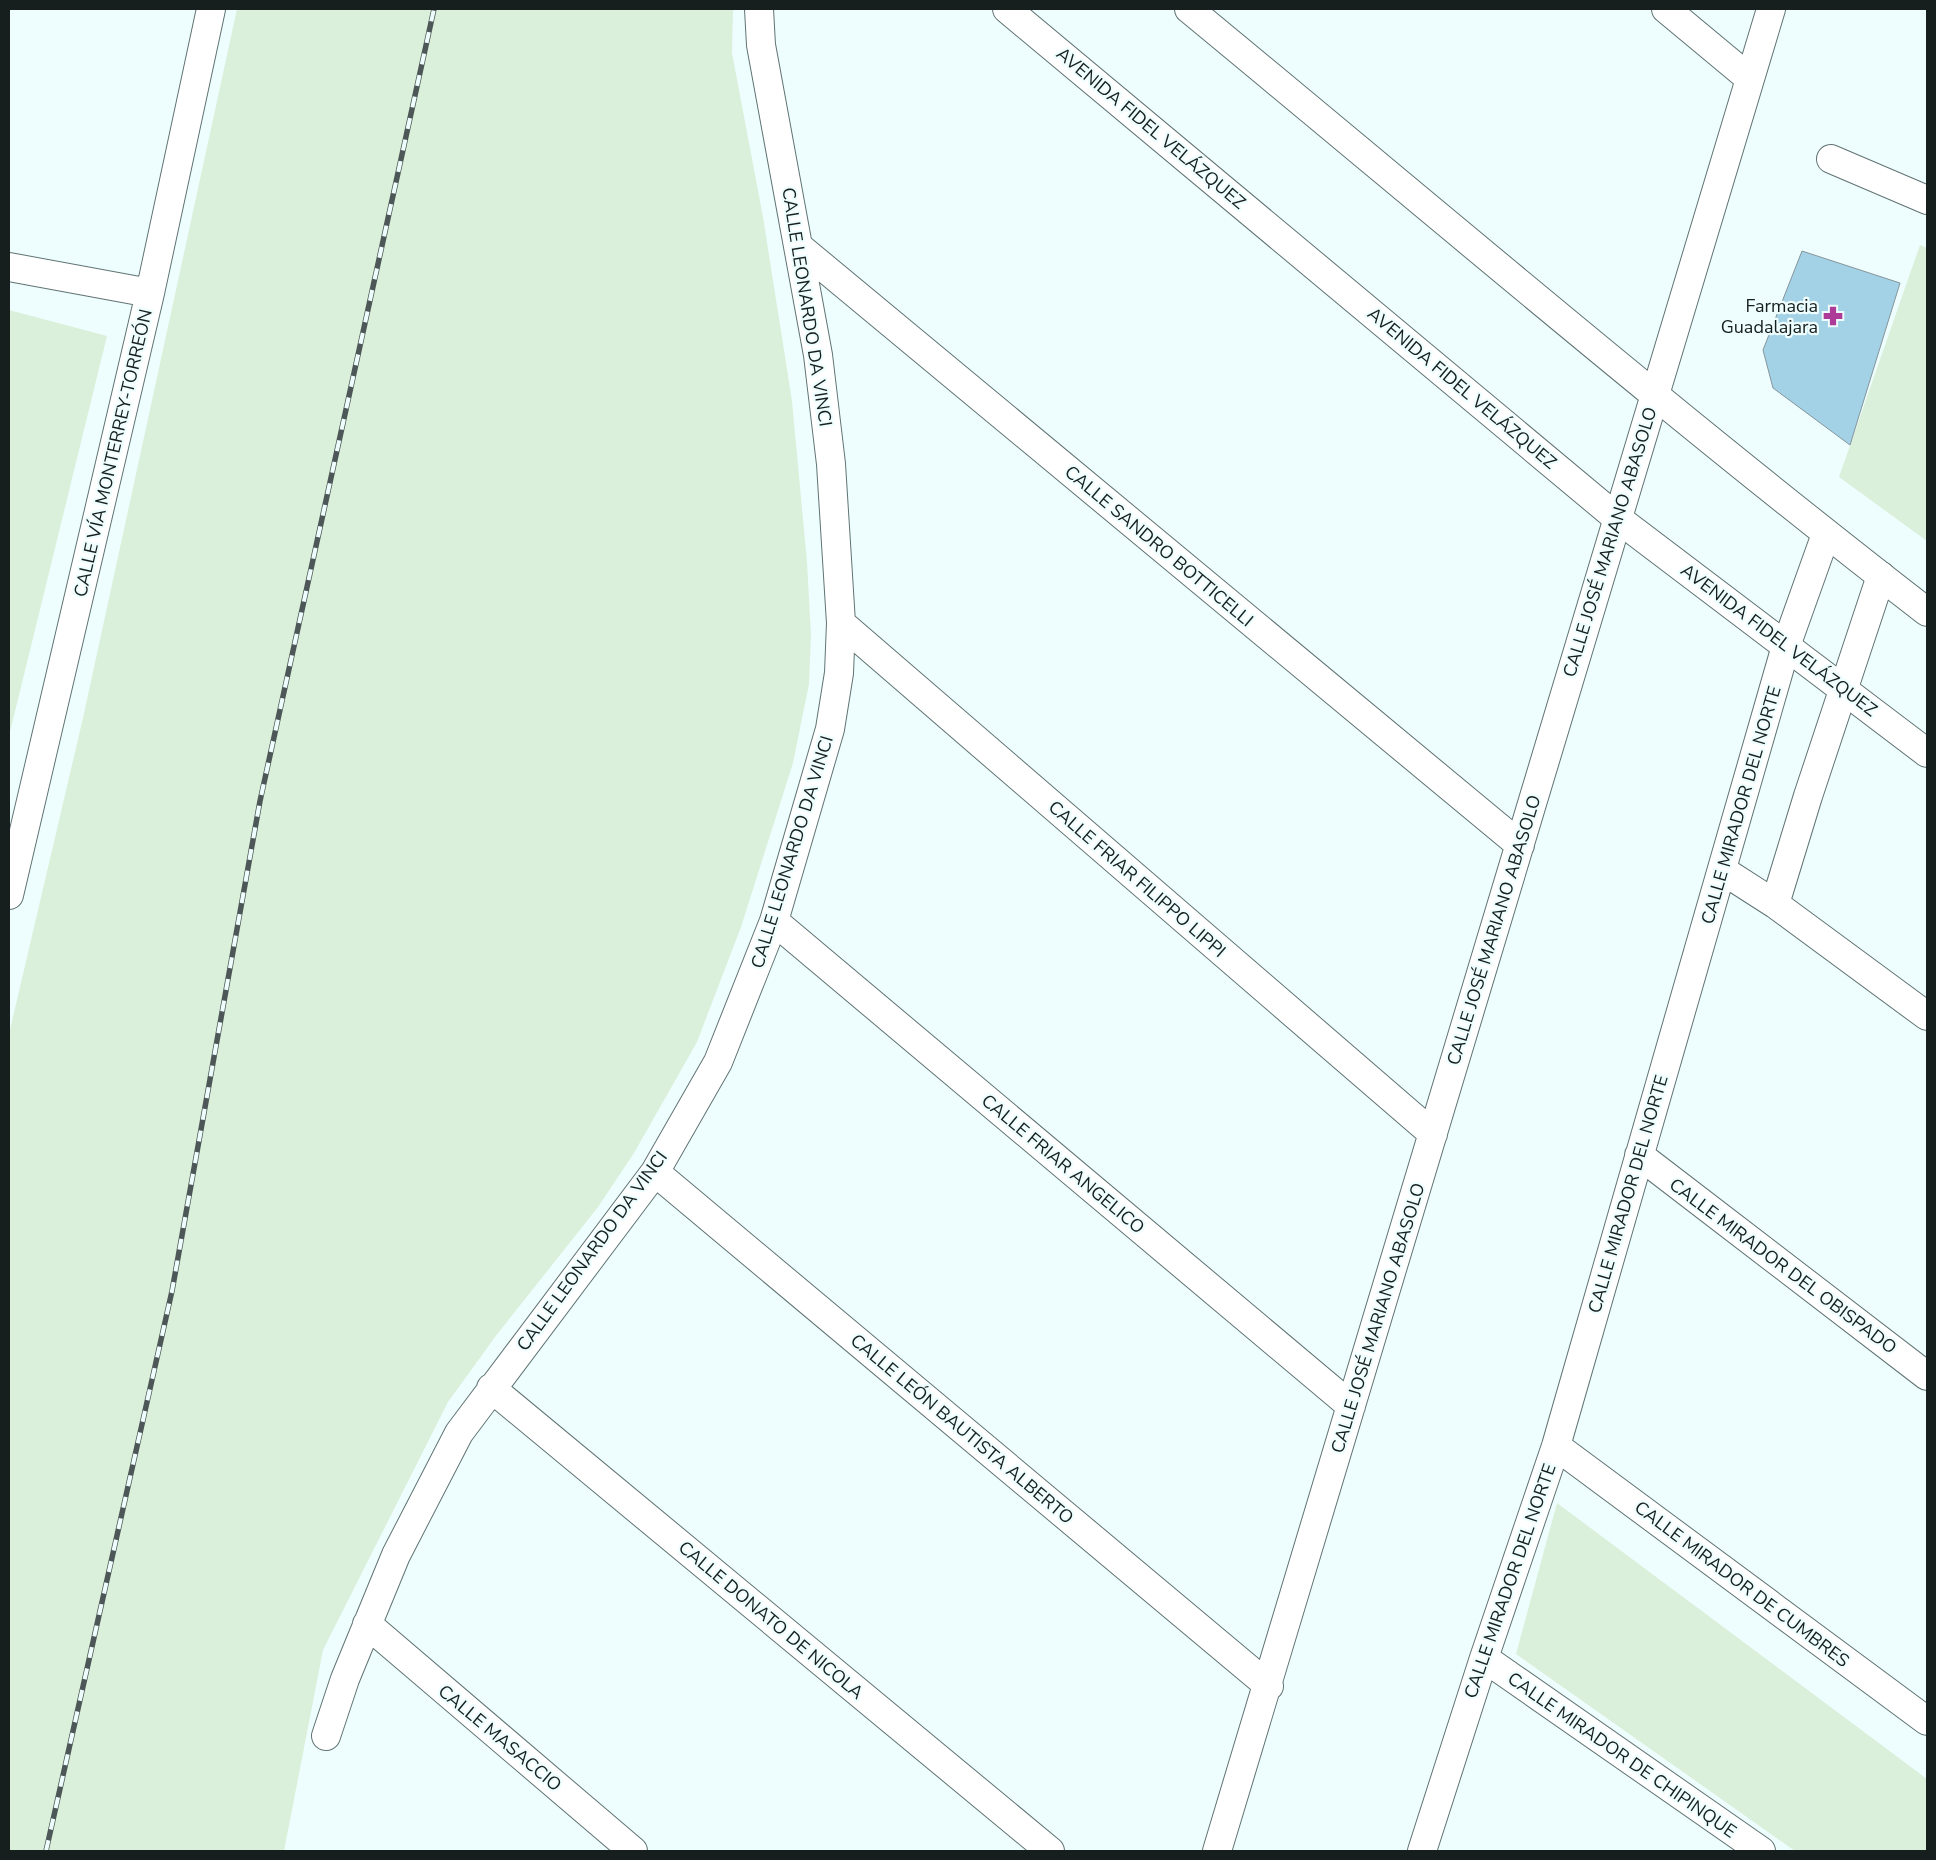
<svg xmlns="http://www.w3.org/2000/svg" width="1936" height="1860" font-family="'Nunito Sans',sans-serif">
<style>
.green{fill:#daf0da}
.building{fill:#a3d1e5;stroke:#85959c}
.lines{fill:none;stroke-linecap:round;stroke-linejoin:round}
.street-casing{stroke:#617373;stroke-width:30}
.secondary-casing{stroke:#617373;stroke-width:30}
.street{stroke:#fff;stroke-width:28}
.secondary{stroke:#fff;stroke-width:28}
.rail-casing{stroke:#4e5757;stroke-width:5.5}
.rail{stroke:#eefefe;stroke-width:4;stroke-dasharray:11;stroke-linecap:butt}
.labels{text-anchor:middle;stroke-width:4.5;stroke-linejoin:round;paint-order:stroke}
.street-label{font-size:18px;fill:#171e1e;stroke:#eefefe}
.poi-label{font-size:18px;fill:#171e1e;stroke:#eefefe;text-anchor:end}
</style>
<rect width="100%" height="100%" fill="#eefefe"/>
<path class="green" d="M237 9H733L732 53 763 217 792 401 807 562 811 635 809 684 793 763 741 927 697 1042 634 1153 598 1207 495 1337 448 1402 323 1650 284 1851H9V1034L83 718Z
M1920 245 1927 248V541L1839 477Z
M9 310 107 336 9 736Z
M1557 1503 1927 1779V1851H1795L1516 1654Z"/>
<path class="building" d="M1802 251 1900 283 1850 445 1773 388 1763 350Z"/>
<g class="lines">
<defs>
<path id="street" d="M1666 9 1749 78
M1831 159 1927 200
M798 246 1520 845
M9 267 150 293
M841 623 1433 1134
M1722 870 1775 904 1927 1016
M9 895 150 293 211 9
M1775 904 1808 796 1881 576
M774 921 1351 1406
M1639 1155 1927 1376
M655 1172 1269 1686
M491 1388 1050 1851
M1556 1446 1927 1721
M367 1624 633 1851
M1484 1658 1761 1851
M326 1736 345 1679 396 1555 459 1433 655 1172 718 1062 774 921 830 729 839 673 841 623 831 464 818 355 761 45 759 9
M1217 1851 1771 9
M1422 1851 1484 1658 1556 1446 1786 646 1826 534"/>
<path id="secondary" d="M1007 9 1617 518 1927 753
M1189 9C1434 211 1676 418 1927 612"/>
</defs>
<use href="#street" class="street-casing"/>
<use href="#secondary" class="secondary-casing"/>
<use href="#street" class="street"/>
<use href="#secondary" class="secondary"/>
<defs>
<path id="rail" d="M46 1851 172 1291 260 801 434 9"/>
</defs>
<use href="#rail" class="rail-casing"/>
<use href="#rail" class="rail"/>
</g>
<defs>
<symbol id="pharmacy-bare" viewBox="-9 -9 18 18"><path d="M-2-6h4v4h4v4h-4v4h-4v-4h-4v-4h4Z" fill="#ad3b97" stroke="#eefefe" stroke-width="2.5" paint-order="stroke"/></symbol>
</defs>
<g fill-rule="evenodd">
<use href="#pharmacy-bare" x="1819" y="302" width="28" height="28"/>
</g>
<g class="labels">
<g class="street-label">
<text transform="translate(1151 128) rotate(40)" y="6">AVENIDA FIDEL VELÁZQUEZ</text>
<text transform="translate(807 307) rotate(81)" y="6">CALLE LEONARDO DA VINCI</text>
<text transform="translate(1462 388) rotate(40)" y="6">AVENIDA FIDEL VELÁZQUEZ</text>
<text transform="translate(113 453) rotate(-77)" y="6">CALLE VÍA MONTERREY-TORREÓN</text>
<text transform="translate(1610 542) rotate(-73)" y="6">CALLE JOSÉ MARIANO ABASOLO</text>
<text transform="translate(1159 546) rotate(40)" y="6">CALLE SANDRO BOTTICELLI</text>
<text transform="translate(1779 640) rotate(37)" y="6">AVENIDA FIDEL VELÁZQUEZ</text>
<text transform="translate(1741 805) rotate(-74)" y="6">CALLE MIRADOR DEL NORTE</text>
<text transform="translate(792 852) rotate(-73)" y="6">CALLE LEONARDO DA VINCI</text>
<text transform="translate(1137 879) rotate(41)" y="6">CALLE FRIAR FILIPPO LIPPI</text>
<text transform="translate(1494 930) rotate(-73)" y="6">CALLE JOSÉ MARIANO ABASOLO</text>
<text transform="translate(1063 1164) rotate(40)" y="6">CALLE FRIAR ANGELICO</text>
<text transform="translate(1628 1194) rotate(-74)" y="6">CALLE MIRADOR DEL NORTE</text>
<text transform="translate(592 1251) rotate(-54)" y="6">CALLE LEONARDO DA VINCI</text>
<text transform="translate(1783 1266) rotate(37)" y="6">CALLE MIRADOR DEL OBISPADO</text>
<text transform="translate(1378 1318) rotate(-73)" y="6">CALLE JOSÉ MARIANO ABASOLO</text>
<text transform="translate(962 1429) rotate(40)" y="6">CALLE LEÓN BAUTISTA ALBERTO</text>
<text transform="translate(1510 1581) rotate(-71)" y="6">CALLE MIRADOR DEL NORTE</text>
<text transform="translate(1742 1584) rotate(37)" y="6">CALLE MIRADOR DE CUMBRES</text>
<text transform="translate(771 1620) rotate(40)" y="6">CALLE DONATO DE NICOLA</text>
<text transform="translate(500 1738) rotate(40)" y="6">CALLE MASACCIO</text>
<text transform="translate(1622 1755) rotate(35)" y="6">CALLE MIRADOR DE CHIPINQUE</text>
</g>
<g class="poi-label">
<text x="1818" y="312">Farmacia<tspan x="1818" dy="21">Guadalajara</tspan></text>
</g>
</g>
<rect width="1936" height="1860" fill="none" stroke="#171e1e" stroke-width="20"/>
</svg>
